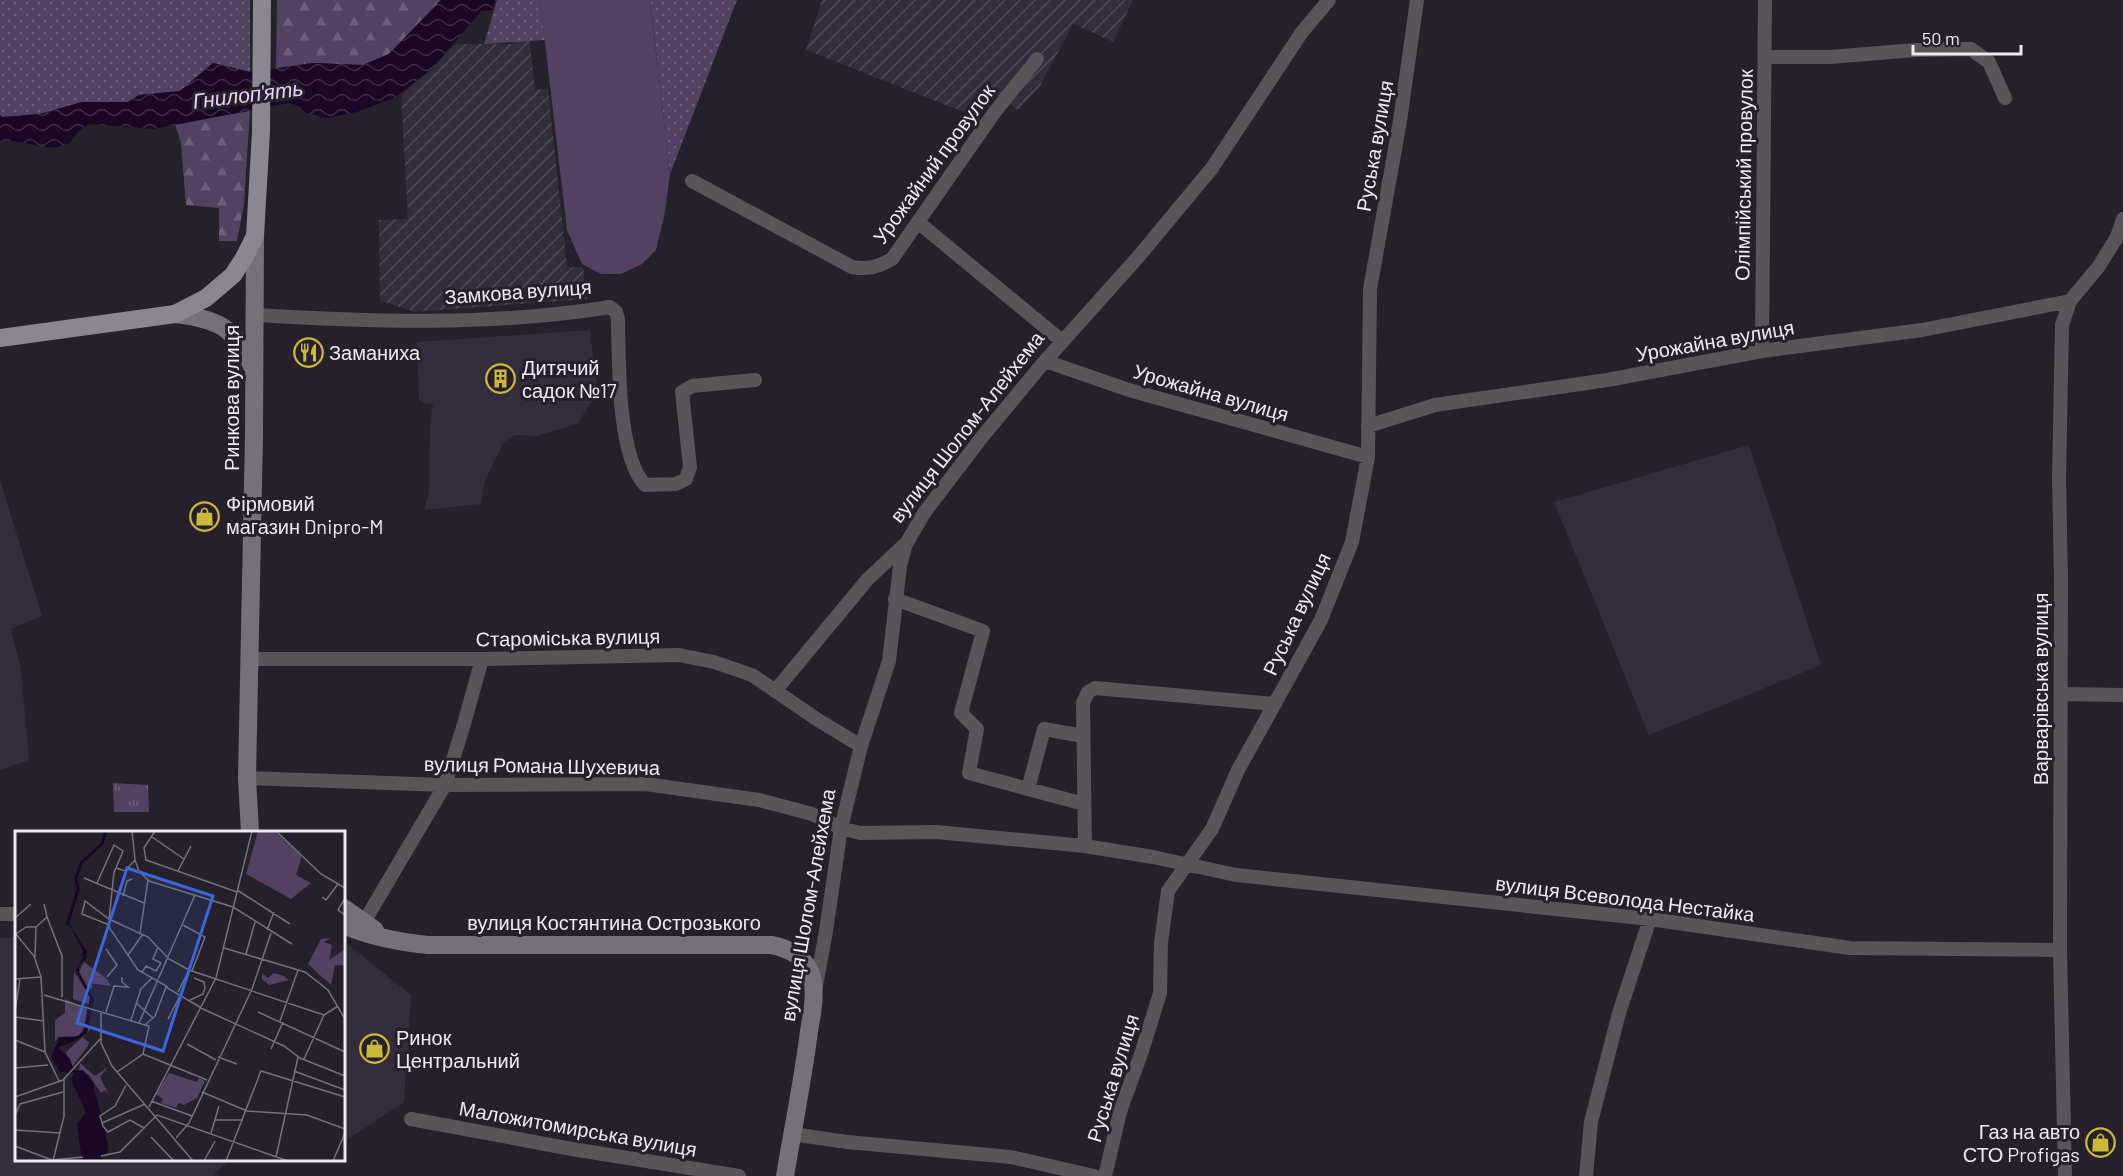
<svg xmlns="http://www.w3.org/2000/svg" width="2123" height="1176" font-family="Barlow,sans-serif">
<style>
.built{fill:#332c3a}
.industrial{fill:url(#industrial-furrows)}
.grass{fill:url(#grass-dots)}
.forest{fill:url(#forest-firs)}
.park{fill:url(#park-tufts)}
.pitch{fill:#534161}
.water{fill:url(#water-waves)}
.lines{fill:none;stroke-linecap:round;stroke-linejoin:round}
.street{stroke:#57555a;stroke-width:14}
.secondary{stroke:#757178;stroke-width:18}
.primary{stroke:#8b8690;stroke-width:18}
.labels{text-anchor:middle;stroke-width:6;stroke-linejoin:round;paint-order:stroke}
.street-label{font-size:20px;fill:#edeaf1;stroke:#25202a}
.poi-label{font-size:20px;fill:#edeaf1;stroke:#25202a;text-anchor:start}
.water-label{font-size:21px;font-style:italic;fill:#e7d3f9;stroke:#25202a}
.inset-river{fill:none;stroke:#190725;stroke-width:3}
.inset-road{fill:none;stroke:#75717a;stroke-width:1.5}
.view{fill:#3c65dc;fill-opacity:0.15;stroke:#3c65dc;stroke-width:3}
.inset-edge{fill:none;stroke:#edeaf1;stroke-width:3}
</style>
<defs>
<pattern id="industrial-furrows" width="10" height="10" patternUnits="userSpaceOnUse" patternTransform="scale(1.5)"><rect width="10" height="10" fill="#332c3a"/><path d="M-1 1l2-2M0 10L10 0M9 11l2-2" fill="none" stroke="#514b57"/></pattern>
<pattern id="grass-dots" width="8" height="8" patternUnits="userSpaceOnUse" patternTransform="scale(1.5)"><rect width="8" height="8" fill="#534161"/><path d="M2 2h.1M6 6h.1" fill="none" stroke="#6c5d78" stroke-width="1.8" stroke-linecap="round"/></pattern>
<pattern id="forest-firs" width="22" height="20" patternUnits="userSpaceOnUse" patternTransform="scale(1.5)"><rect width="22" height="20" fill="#534161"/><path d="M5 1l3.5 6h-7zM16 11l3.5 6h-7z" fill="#6c5d78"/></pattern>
<pattern id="park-tufts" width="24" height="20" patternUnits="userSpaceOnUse" patternTransform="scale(1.5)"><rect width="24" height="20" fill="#534161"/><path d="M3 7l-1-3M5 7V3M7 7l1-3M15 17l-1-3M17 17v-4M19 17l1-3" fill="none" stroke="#6c5d78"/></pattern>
<pattern id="water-waves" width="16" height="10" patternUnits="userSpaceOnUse" patternTransform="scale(1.5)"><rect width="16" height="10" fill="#190725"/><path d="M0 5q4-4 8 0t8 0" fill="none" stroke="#3b2b45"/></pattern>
</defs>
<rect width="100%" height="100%" fill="#25202a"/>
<path class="built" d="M590 330 596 379 595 397 577 424 536 436 515 435 504 442 485 481 481 504 424 510 429 492 430 422 433 404 422 403 419 399 417 342Z
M1749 445 1821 665 1649 735 1554 502Z
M0 480 42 616 11 629 21 668 29 760 0 770Z
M16 937V1160H230L216 1172 215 1176H0V938Z
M344 941 411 995 404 1102 344 1142Z"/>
<path class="industrial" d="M822 0H1133L1113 42 1073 24 1040 86 1018 110 992 92 974 116 806 50Z
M529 32 535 90 548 89 567 267H583L587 299 414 312 380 300 379 220 408 219 401 96 455 44H514V33Z"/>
<path class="grass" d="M0 0H250V72L213 63 180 91 139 95 128 102H82L40 114 2 117 0 115Z
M497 0H540L545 40 484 44Z
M650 0H737L670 174 652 16Z"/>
<path class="forest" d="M277 0H441L389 54 363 65 312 63 276 69Z
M250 111 244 204 237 241H219V208L186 205 181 143 175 124Z"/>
<path class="park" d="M113 783 148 785 149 812H114Z"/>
<path class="pitch" d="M540 0H650L670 174 665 212 656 250 642 264 621 274H601L582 264 567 230Z"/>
<path class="water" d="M441 0H495L493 10 481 11 432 69 394 98 357 112 327 118 306 113 299 106 289 103 154 129 89 124 78 132 70 143 54 148 7 140 0 143V115L2 117 40 114 82 102H128L139 95 180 91 213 63 250 72 312 63 363 65 389 54Z"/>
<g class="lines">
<path class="street" d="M1765 57H1830L1915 50 1971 49 1989 62 2005 98
M692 181 852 267C868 270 878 267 892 259L994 113 1037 59
M919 223 1062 341
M254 315C372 322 493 326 610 307L616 312 618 319C619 361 617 455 645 485L676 484 686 479 690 467 682 392 692 386 755 380
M1762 351 1765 0
M1045 361 1129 390 1368 457
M1368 426 1435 405 1607 380 1762 351 1922 330 2070 301
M895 599 983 631 961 713 977 729 969 773 1084 804
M251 659H482L679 655 714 662 752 675 818 720 861 746
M775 691 867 580 904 545
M2061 694 2123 695
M247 778 445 785 646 784 759 800 812 814 841 828 860 833 936 832 1085 846 1153 857 1236 875 1650 919 1850 948 2060 950
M1028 789 1044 729 1083 736
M1085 846 1083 703 1088 692 1095 688 1275 704
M0 914H16
M364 922 445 785 464 724 482 659
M816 986 826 931 841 828 861 746 889 661 900 566 906 544 924 513 982 437 1045 361 1139 256 1212 168 1302 32 1329 0
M411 1119 572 1149 739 1176
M792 1134 847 1142 1011 1157 1094 1176
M1105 1176 1120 1112 1142 1051 1160 993 1161 942 1168 891 1212 829 1238 770 1321 620 1352 542 1368 457 1370 289 1400 121 1417 0
M1586 1176 1591 1122 1619 1013 1650 919
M2065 1176 2060 950 2061 577 2059 479 2062 325 2070 301 2099 266 2117 237 2123 219"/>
<path class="secondary" d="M175 314C217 319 234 326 252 366
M250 832 247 778 254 435 255 236
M344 908 375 930
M344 925C370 937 400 942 428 945H771C789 948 807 958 812 977 816 995 812 1014 809 1031 803 1080 793 1128 785 1176"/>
<path class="primary" d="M0 338 175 314 206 298 233 275 244 258 255 236 261 132 262 0"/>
</g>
<defs>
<symbol id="restaurant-ring" viewBox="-11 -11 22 22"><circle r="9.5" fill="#25202a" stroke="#ceb837" stroke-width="1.5"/><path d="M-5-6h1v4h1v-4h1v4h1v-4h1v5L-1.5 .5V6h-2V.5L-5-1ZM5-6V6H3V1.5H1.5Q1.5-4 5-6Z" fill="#ceb837"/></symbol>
<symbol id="building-ring" viewBox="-11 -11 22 22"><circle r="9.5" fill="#25202a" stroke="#ceb837" stroke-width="1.5"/><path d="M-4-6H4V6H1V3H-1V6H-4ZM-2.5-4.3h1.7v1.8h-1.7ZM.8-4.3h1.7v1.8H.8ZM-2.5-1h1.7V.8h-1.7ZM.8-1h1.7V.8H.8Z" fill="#ceb837"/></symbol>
<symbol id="shop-ring" viewBox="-11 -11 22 22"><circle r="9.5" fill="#25202a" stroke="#ceb837" stroke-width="1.5"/><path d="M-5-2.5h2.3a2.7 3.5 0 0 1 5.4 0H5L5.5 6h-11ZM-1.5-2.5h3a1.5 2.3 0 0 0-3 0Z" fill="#ceb837"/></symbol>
</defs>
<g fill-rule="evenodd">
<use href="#restaurant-ring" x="292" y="336" width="33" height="33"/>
<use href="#building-ring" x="484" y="362" width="33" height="33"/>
<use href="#shop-ring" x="188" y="500" width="33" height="33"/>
<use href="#shop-ring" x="358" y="1032" width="33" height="33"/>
<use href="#shop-ring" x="2084" y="1126" width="33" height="33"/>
</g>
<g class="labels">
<g class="street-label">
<text transform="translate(1375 146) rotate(-80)" y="7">Руська вулиця</text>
<text transform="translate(934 164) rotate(-54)" y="7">Урожайний провулок</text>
<text transform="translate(1744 175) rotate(-89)" y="7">Олімпійський провулок</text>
<text transform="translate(518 292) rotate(-4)" y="7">Замкова вулиця</text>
<text transform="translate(1715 341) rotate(-10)" y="7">Урожайна вулиця</text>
<text transform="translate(1211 393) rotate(16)" y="7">Урожайна вулиця</text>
<text transform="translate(232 398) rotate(-90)" y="7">Ринкова вулиця</text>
<text transform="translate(967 427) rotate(-52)" y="7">вулиця Шолом-Алейхема</text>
<text transform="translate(1297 614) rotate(-65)" y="7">Руська вулиця</text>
<text transform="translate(568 638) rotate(-1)" y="7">Староміська вулиця</text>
<text transform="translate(2041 689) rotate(-90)" y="7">Варварівська вулиця</text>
<text transform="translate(542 766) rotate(1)" y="7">вулиця Романа Шухевича</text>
<text transform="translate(1625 899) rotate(7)" y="7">вулиця Всеволода Нестайка</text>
<text transform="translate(808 905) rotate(-80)" y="7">вулиця Шолом-Алейхема</text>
<text x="614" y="930">вулиця Костянтина Острозького</text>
<text transform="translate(1113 1078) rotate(-73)" y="7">Руська вулиця</text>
<text transform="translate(578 1129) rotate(10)" y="7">Маложитомирська вулиця</text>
</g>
<g class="poi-label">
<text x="329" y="360">Заманиха</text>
<text x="522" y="375">Дитячий<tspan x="522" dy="23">садок №17</tspan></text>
<text x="226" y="511">Фірмовий<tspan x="226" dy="23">магазин Dnipro-M</tspan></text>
<text x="396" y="1045">Ринок<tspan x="396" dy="23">Центральний</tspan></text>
<text x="2080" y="1139" text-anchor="end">Газ на авто<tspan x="2080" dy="23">СТО Profigas</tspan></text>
</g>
<g class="water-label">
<text transform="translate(248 95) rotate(-7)" y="7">Гнилоп'ять</text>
</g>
</g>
<g transform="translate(15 831)">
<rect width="330" height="330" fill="#25202a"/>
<path d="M69 131 91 147 76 144 77 158 67 151 64 141ZM247 142 253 147 259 142 269 145 274 149 254 154 247 148ZM50 168 72 178 71 194 64 205 43 206 40 211V189L50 182ZM72 195 77 196 68 207 74 211 73 215 56 237 51 221 72 202Z" fill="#534161"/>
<path d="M316 107 309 111 317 114 314 129 330 118V134H320L316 154 293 133 306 108ZM59 141 75 165 74 173 58 168ZM65 232 80 245 93 236 85 246 94 264 90 259 86 262 74 244 64 239Z" fill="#534161"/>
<path d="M243 0H259L287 25 281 44 296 52 276 68 231 43Z" fill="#534161"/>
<path d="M154 242 182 251 184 247 190 250 182 267 169 274 164 272 161 277 146 272 148 268 141 263Z" fill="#534161"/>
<path d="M74 144 91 147 96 155 74 152Z" fill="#534161"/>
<path d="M52 89 72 121 71 128 64 134V141L79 168 72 202 60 210 43 216 55 228 59 240 68 239 78 252 93 314 92 322 85 325 91 330H67L62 294 71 281 56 249 59 242 45 241 36 226 45 206H61L68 201 75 167 61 139 70 123 66 126 68 120Z" fill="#190725"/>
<path class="inset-river" d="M52 94 63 59 61 47 66 32 87 13 91 0"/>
<path class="inset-road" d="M140 0 129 17 131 29 222 61M261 0 306 43 330 57M137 6 169 28M120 29 124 40 134 50 218 76 277 113M163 40 176 15M69 47 129 72M82 52 99 14 108 20 101 37M222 59 275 93M108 65 112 50 117 48M307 66 311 69 323 53M330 67 323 79 330 84M32 86 47 125V166M0 87 16 73M94 89 99 41 101 37 110 40 120 29 117 0M168 94 190 106 177 140M252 99 259 81M0 102 19 125 26 146 30 221 44 250M125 102 133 49M1 103 11 96H21M143 116 138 128 146 132M209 117 290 141 313 159 330 188M91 118 102 134 92 146M231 123 240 91M113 124 128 103M20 126 21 96 32 86 29 73M127 141 131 135 141 140 146 132M0 148 26 146M153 156 123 139 92 93 67 83 70 70 94 88 133 106 154 128 174 139 309 184M163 161 174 139M29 164 130 194 140 185 151 156 188 178M175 169 188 163 190 157 189 151 179 147M121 172 138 187M188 178 269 215 285 227 330 245M0 180 5 148M86 180V212L97 235 178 330M91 181 99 155 113 156 107 151V146M243 181 330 221M0 186 29 190M153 188 166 163M116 189 126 158 137 147M265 190 283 139M124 192 180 64M0 209 30 221M172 213 201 229M256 218 268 191M128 223 192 249M203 226 222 233M289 228 309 184 323 175M0 237 33 234M279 240 330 259M102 241 128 223 134 195 130 194M111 254 100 275 85 285 88 295 93 301 115 289 129 297M187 261 232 280 292 284 330 298M0 266 48 249 85 208M136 270 177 285M134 276 201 147 237 0M0 284 5 273 48 261M200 289H228M87 292 130 273M0 299 45 302M196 302 204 275M136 306 159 330M161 307 174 292 237 158 256 102M0 315 37 329 68 326M86 325 105 321 142 284 273 330M261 326 283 226M38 330 49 285V248M189 330 200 310M211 330 246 240 330 266M318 330 330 302"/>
<path class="view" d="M112 37 198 65 148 220 62 192Z"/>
<rect width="330" height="330" class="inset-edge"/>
</g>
<path d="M1913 45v9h108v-9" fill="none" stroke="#edeaf1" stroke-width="3"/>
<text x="1922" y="45" font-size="18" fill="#edeaf1" stroke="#25202a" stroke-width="4.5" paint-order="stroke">50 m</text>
</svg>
